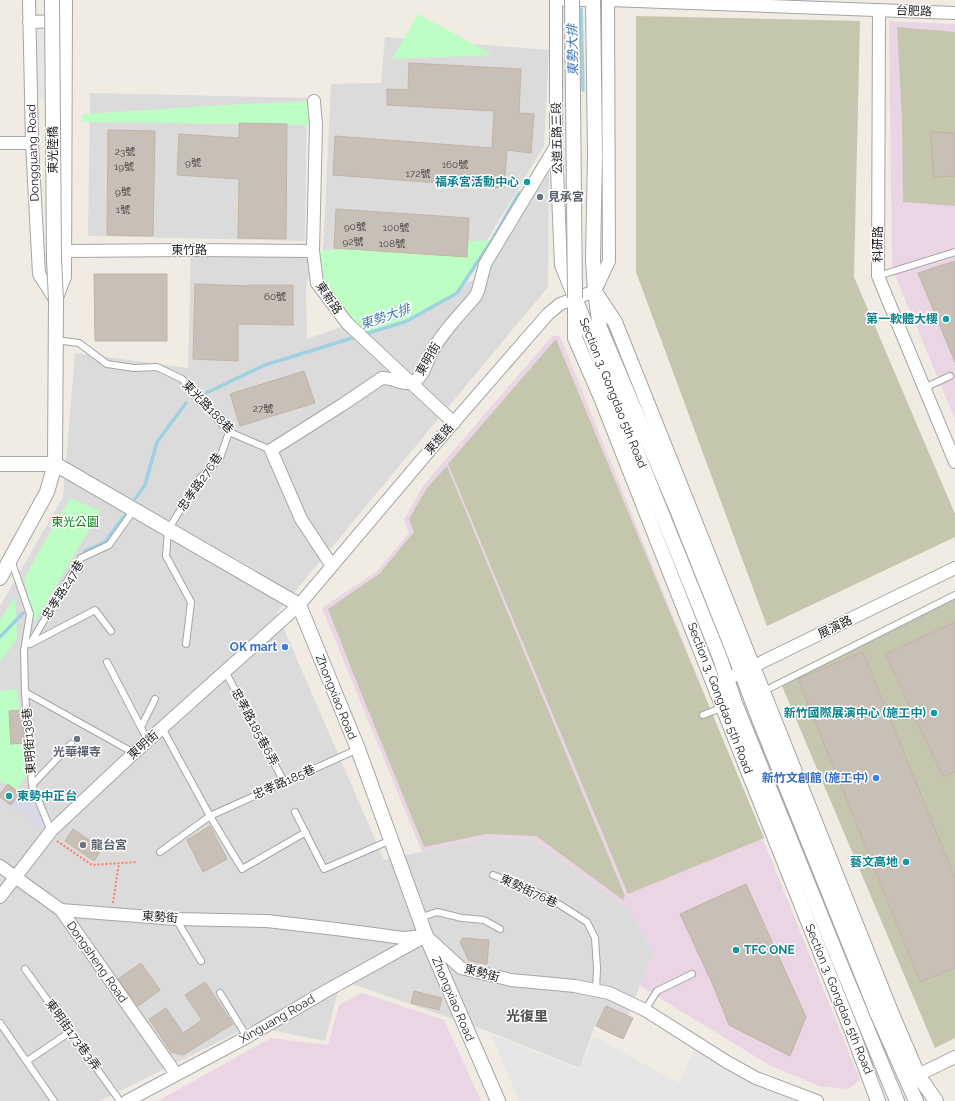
<svg xmlns="http://www.w3.org/2000/svg" width="955" height="1101" font-family="Raleway,'Noto Sans TC',sans-serif">
<style>
.residential{fill:#dcdbdb}
.industrial{fill:#ead5e5}
.construction{fill:#c5c6ae}
.park{fill:#bdfec4}
.parking{fill:#e6e6e6}
.plaza{fill:#d8d8e6}
.lines{fill:none;stroke-linecap:round;stroke-linejoin:round}
.stream{stroke:#a0d1e2;stroke-width:3.5}
.building{fill:#c8bfb6;stroke:#c3b3a5}
.service-casing{stroke:#a5a5a5;stroke-width:8}
.minor-casing{stroke:#a5a5a5;stroke-width:14}
.tertiary-casing{stroke:#a5a5a5;stroke-width:16}
.path{stroke:#ff7a66;stroke-width:2;stroke-dasharray:2 2;stroke-linecap:butt}
.service{stroke:#fff;stroke-width:6}
.minor{stroke:#fff;stroke-width:12}
.tertiary{stroke:#fff;stroke-width:14}
.tertiary-bridge-casing{stroke:#a5a5a5;stroke-width:16;stroke-linecap:butt}
.tertiary-bridge{stroke:#fff;stroke-width:14}
.culture-dot{fill:#0f9aa8;stroke:#fff;stroke-width:1.5}
.worship-dot{fill:#6b7280;stroke:#fff;stroke-width:1.5}
.shop-dot{fill:#3f7fe0;stroke:#fff;stroke-width:1.5}
.labels{text-anchor:middle;stroke-width:3;stroke-linejoin:round;paint-order:stroke}
.number-label{font-size:10px;fill:#484644}
.street-label{font-size:12px;fill:#1e1e1e;stroke:#fff}
.culture-label{font-size:12px;font-weight:bold;fill:#0d838f;stroke:#fff;text-anchor:end}
.worship-label{font-size:12px;font-weight:bold;fill:#5b616d;stroke:#fff;text-anchor:start}
.park-label{font-size:12px;fill:#028711;stroke:#fff}
.shop-label{font-size:12px;font-weight:bold;fill:#366cbe;stroke:#fff;text-anchor:end}
.water-label{font-size:13px;font-style:italic;fill:#4279b6;stroke:#fff}
.quarter-label{font-size:14px;font-weight:bold;fill:#515151;stroke:#fff}
</style>
<rect width="100%" height="100%" fill="#f0ece3"/>
<path class="residential" d="M385 37 549 50 544 146 474 262 323 252 331 84 381 83Z
M90 93 307 98 305 241 88 236Z
M549 173 548 287 277 613 384 860 488 837 534 839 631 911 653 953 619 1038 595 1025 580 1068 490 1032 341 980 325 1041 250 1026 100 1101H0V606L63 497 75 353 188 368 191 250 313 251 306 288 307 339 477 279Z"/>
<path class="industrial" d="M889 21 955 24V419L892 268Z
M552 336H560L860 1080 848 1089 819 1086 771 1066 640 986 653 953 631 911 534 839 488 837 422 852 322 608 376 572 409 533 404 520 423 486Z
M362 993 444 1020 481 1101H158L271 1038 328 1045 339 1005Z"/>
<path class="construction" d="M636 16 860 21 854 277 955 514V537L767 626 636 272Z
M897 27 955 32V206L903 202 902 120Z
M556 339 764 838 628 894 448 464Z
M447 466 625 896 623 900 536 836 486 834 424 847 353 673 328 609 379 574 414 532 409 519 427 488Z
M955 593V1038L935 1048 782 686Z"/>
<path class="park" d="M418 14 486 51 491 55 392 59Z
M314 101 316 125 81 122 83 114 243 104Z
M492 240 457 293 407 321 361 335 317 283 313 251Z
M70 498 100 511 34 623 24 578Z
M15 597 17 639 0 662V620Z
M17 689 27 774 17 790 0 781V691Z"/>
<path class="parking" d="M561 0H576L577 87 562 86Z
M33 14H61L62 99 36 98Z
M491 1034 580 1070 594 1037 679 1083 694 1050 718 1065 748 1081 797 1101H519Z"/>
<path class="plaza" d="M32 785 51 831 48 835 11 805 20 793Z"/>
<g class="lines">
<path class="stream" d="M581 9 583 90
M206 393 265 365 407 321 457 293 492 240 519 193
M135 499 145 485 157 442 186 403
M85 551 105 542 124 516
M0 637 23 613"/>
</g>
<path class="building" d="M409 63 521 69 519 113 534 114 531 153 507 150 504 188 333 175 335 136 492 148 494 111 387 105V89L408 90Z
M239 123 287 124 286 239 238 238 239 179 177 175 179 134 239 138Z
M108 130 155 131 153 236 107 235Z
M931 132 955 133V176L933 177Z
M336 209 469 218 467 257 334 248Z
M955 261V362L918 273Z
M94 274H167V341H95Z
M195 284 248 286V285H293V325L238 324V361L193 359Z
M304 371 315 403 240 426 230 394Z
M955 622V772L943 777 885 654Z
M863 652 955 878V968L920 982 798 679Z
M22 710 24 743 11 744 9 711Z
M8 784 20 793 11 805 0 797V794Z
M210 826 227 859 203 872 187 840Z
M73 829 102 849 94 861 65 841Z
M746 884 806 1017 790 1056 729 1025 713 985 680 914Z
M463 938 489 940 487 964 469 961 460 942Z
M141 963 160 990 138 1006 118 979Z
M205 982 233 1024 183 1055 171 1052 149 1019 166 1008 183 1033 202 1020 185 995Z
M414 991 442 998 439 1010 411 1003Z
M606 1006 633 1018 623 1039 596 1026Z"/>
<g class="lines">
<defs>
<path id="service" d="M878 276 955 252
M55 340 79 343 107 364 134 368 157 367 182 379 229 432 271 450
M924 388 950 376
M11 560 30 614 24 651 25 692 32 785 51 831
M30 644 81 558 109 545 134 510
M30 644 95 610 111 631
M186 644 191 602 166 556 168 530 200 478 220 458 229 432
M107 662 148 741
M225 671 284 782
M25 692 134 753
M762 692 955 595
M703 715 724 707
M141 727 155 699
M162 728 210 816 242 869 306 832
M32 785 71 744
M295 812 324 869 391 840
M160 852 210 816 358 749
M493 875 546 896 587 922 595 938 597 968 596 990
M419 918 437 912 462 918 484 920 500 929
M176 919 201 961
M25 969 120 1101
M220 993 247 1037
M645 1010 657 991 692 974
M0 1023 54 1101
M27 1061 70 1032"/>
<path id="minor" d="M29 0 32 143 39 274 56 301
M556 0V146L561 265 573 295
M564 0H592
M610 0 955 13
M879 10 878 276 955 462
M29 22 61 21
M314 101 316 125 313 251 317 283 347 323 454 423
M0 143H32
M65 251 191 250 313 251
M56 300 65 277 66 0
M332 566 301 519 271 450 342 405 382 378C392 377 403 386 412 382 424 378 426 363 431 353 443 332 459 315 475 297L478 291 485 264 556 146
M719 683 955 568
M0 866 61 910 176 1074
M0 897 51 831 134 753 299 605 441 437 548 314 560 304 595 291 609 261 608 0
M61 910 176 919 267 921 336 929 403 938 426 936 461 968 511 980 575 986 609 993 645 1010 727 1062 756 1078 817 1101
M918 1075 955 1057
M127 1101 247 1037 326 991 420 939"/>
<path id="tertiary" d="M593 0 595 155 593 259 595 291 600 328 677 510 734 653 757 714 877 1013 916 1101
M597 295 615 322 892 1014 918 1075 936 1101
M575 298 720 658 735 703 843 970 897 1101
M575 306V338L602 400 746 766 853 1034 878 1101
M0 464H55L299 605 358 749 426 936 498 1101
M0 578 47 492 55 464 56 301"/>
</defs>
<use href="#service" class="service-casing"/>
<use href="#minor" class="minor-casing"/>
<use href="#tertiary" class="tertiary-casing"/>
<path class="path" d="M57 841 92 865 136 862
M113 903 119 863"/>
<use href="#service" class="service"/>
<use href="#minor" class="minor"/>
<use href="#tertiary" class="tertiary"/>
<defs>
<path id="tertiary-bridge" d="M52 0 54 259 56 301
M572 0 575 298"/>
</defs>
<use href="#tertiary-bridge" class="tertiary-bridge-casing"/>
<use href="#tertiary-bridge" class="tertiary-bridge"/>
</g>
<g class="culture-dot">
<circle cx="527" cy="182" r="4"/>
<circle cx="946" cy="319" r="4"/>
<circle cx="934" cy="713" r="4"/>
<circle cx="9" cy="796" r="4"/>
<circle cx="906" cy="862" r="4"/>
<circle cx="736" cy="950" r="4"/>
</g>
<g class="worship-dot">
<circle cx="540" cy="197" r="4"/>
<circle cx="77" cy="739" r="4"/>
<circle cx="83" cy="845" r="4"/>
</g>
<g class="shop-dot">
<circle cx="285" cy="647" r="4"/>
<circle cx="876" cy="778" r="4"/>
</g>
<g class="labels">
<g class="number-label">
<text x="125" y="155">23號</text>
<text x="193" y="166">9號</text>
<text x="455" y="168">160號</text>
<text x="124" y="170">19號</text>
<text x="418" y="177">172號</text>
<text x="123" y="195">9號</text>
<text x="123" y="213">1號</text>
<text x="355" y="230">90號</text>
<text x="396" y="231">100號</text>
<text x="353" y="245">92號</text>
<text x="392" y="247">108號</text>
<text x="275" y="300">60號</text>
<text x="263" y="412">27號</text>
</g>
<g class="street-label">
<text transform="translate(914 11) rotate(2)" y="4">台肥路</text>
<text transform="translate(557 138) rotate(-91)" y="4">公道五路三段</text>
<text transform="translate(53 150) rotate(-90)" y="4">東光陸橋</text>
<text transform="translate(33 153) rotate(-92)" y="4">Dongguang Road</text>
<text transform="translate(878 244) rotate(-90)" y="4">科研路</text>
<text x="189" y="254">東竹路</text>
<text transform="translate(329 298) rotate(56)" y="4">東新路</text>
<text transform="translate(428 359) rotate(-60)" y="4">東明街</text>
<text transform="translate(613 393) rotate(68)" y="4">Section 3, Gongdao 5th Road</text>
<text transform="translate(208 407) rotate(46)" y="4">東光路188巷</text>
<text transform="translate(439 439) rotate(-49)" y="4">東進路</text>
<text transform="translate(200 482) rotate(-55)" y="4">忠孝路276巷</text>
<text transform="translate(63 590) rotate(-58)" y="4">忠孝路247巷</text>
<text transform="translate(835 627) rotate(-26)" y="4">展演路</text>
<text transform="translate(336 697) rotate(68)" y="4">Zhongxiao Road</text>
<text transform="translate(720 698) rotate(69)" y="4">Section 3, Gongdao 5th Road</text>
<text transform="translate(255 727) rotate(62)" y="4">忠孝路185巷6弄</text>
<text transform="translate(29 741) rotate(-94)" y="4">東明街138巷</text>
<text transform="translate(143 745) rotate(-42)" y="4">東明街</text>
<text transform="translate(284 782) rotate(-24)" y="4">忠孝路185巷</text>
<text transform="translate(529 891) rotate(25)" y="4">東勢街76巷</text>
<text transform="translate(160 917) rotate(4)" y="4">東勢街</text>
<text transform="translate(97 962) rotate(55)" y="4">Dongsheng Road</text>
<text transform="translate(482 973) rotate(15)" y="4">東勢街</text>
<text transform="translate(453 999) rotate(67)" y="4">Zhongxiao Road</text>
<text transform="translate(839 999) rotate(68)" y="4">Section 3, Gongdao 5th Road</text>
<text transform="translate(277 1019) rotate(-30)" y="4">Xinguang Road</text>
<text transform="translate(73 1035) rotate(54)" y="4">東明街173巷3弄</text>
</g>
<g class="culture-label">
<text x="519" y="186">福承宮活動中心</text>
<text x="938" y="323">第一軟體大樓</text>
<text x="926" y="717">新竹國際展演中心 (施工中)</text>
<text x="17" y="800" text-anchor="start">東勢中正台</text>
<text x="898" y="866">藝文高地</text>
<text x="744" y="954" text-anchor="start">TFC ONE</text>
</g>
<g class="worship-label">
<text x="548" y="201">見承宮</text>
<text x="77" y="756" text-anchor="middle">光華禪寺</text>
<text x="91" y="849">龍台宮</text>
</g>
<g class="park-label">
<text x="75" y="526">東光公園</text>
</g>
<g class="shop-label">
<text x="277" y="651">OK mart</text>
<text x="868" y="782">新竹文創館 (施工中)</text>
</g>
<g class="water-label">
<text transform="translate(572 50) rotate(-91)" y="5">東勢大排</text>
<text transform="translate(385 316) rotate(-19)" y="5">東勢大排</text>
</g>
<g class="quarter-label">
<text x="527" y="1021">光復里</text>
</g>
</g>
</svg>
